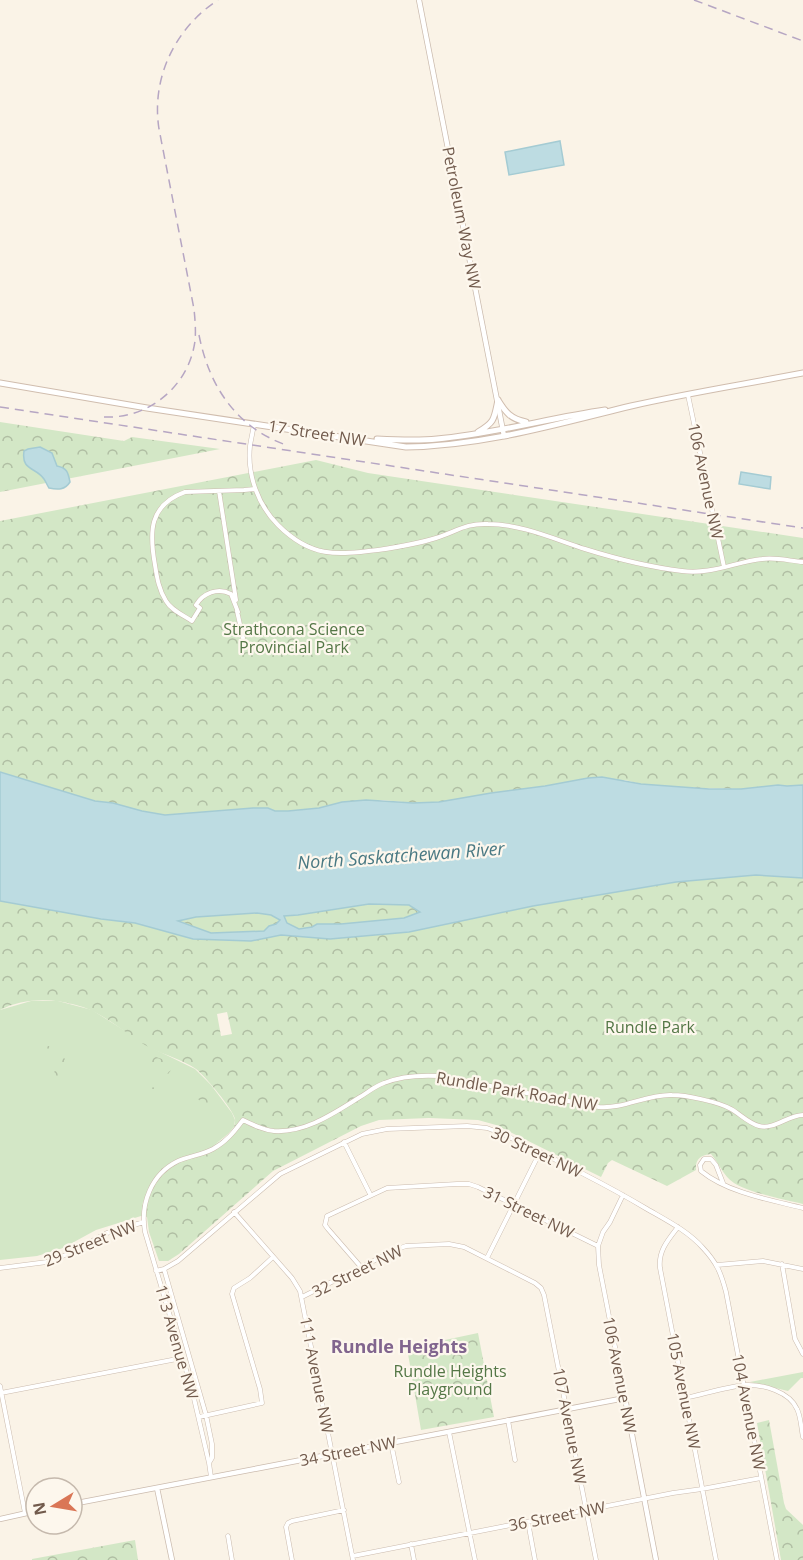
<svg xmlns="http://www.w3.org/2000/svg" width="803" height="1560" font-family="'Open Sans',sans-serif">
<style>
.grass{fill:#d3e7c6}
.forest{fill:url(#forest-crowns);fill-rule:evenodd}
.water{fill:#bddce2;stroke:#a4cbd3;stroke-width:1.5;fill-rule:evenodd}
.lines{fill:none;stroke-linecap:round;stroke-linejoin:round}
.minor-casing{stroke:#cbbbae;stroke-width:5}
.tertiary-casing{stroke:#cbbbae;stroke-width:6}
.secondary-casing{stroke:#d0bdae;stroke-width:7}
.minor{stroke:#fff;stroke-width:4}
.tertiary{stroke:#fff;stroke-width:4.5}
.secondary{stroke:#fff;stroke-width:5}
.rail{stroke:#b6a6c3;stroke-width:1.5;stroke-dasharray:9 6;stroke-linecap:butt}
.labels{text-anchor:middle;stroke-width:4.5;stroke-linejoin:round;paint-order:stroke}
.street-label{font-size:16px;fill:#725b4d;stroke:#fdf7ed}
.park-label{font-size:16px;fill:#547746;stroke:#fdf7ed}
.water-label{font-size:18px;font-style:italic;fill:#497983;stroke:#fdf7ed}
.neighbourhood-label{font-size:18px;font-weight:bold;fill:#81658e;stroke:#fdf7ed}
</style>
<defs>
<pattern id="forest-crowns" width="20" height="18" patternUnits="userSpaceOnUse" patternTransform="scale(1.5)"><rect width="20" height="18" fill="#d3e7c6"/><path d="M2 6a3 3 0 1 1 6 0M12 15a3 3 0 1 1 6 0" fill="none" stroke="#b0bea3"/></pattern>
</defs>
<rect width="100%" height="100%" fill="#faf3e7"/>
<path class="grass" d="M31 1001H58L92 1010 152 1048 195 1069 211 1085 232 1113 235 1120 234 1127 228 1134 143 1202 141 1216 96 1230 63 1248 37 1256 0 1260V1010Z
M803 1372V1378H801L788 1391 750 1382Z"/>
<path class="forest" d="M0 422 124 441 132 437 220 449 0 492Z
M316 460 368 473 803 538V785L787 786 778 785 741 789 668 787 641 784 625 780 564 783 439 802 413 803 383 800 342 802 319 808 288 811H275L268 808H253L165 815 142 811 113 803 95 801 0 772V521Z
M756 875 803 878V1204C786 1200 747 1192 734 1183 723 1176 719 1163 711 1154 701 1155 695 1159 696 1170L667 1186 612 1160 608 1163 601 1177 496 1125 478 1120 429 1118 379 1120 361 1126 273 1171 179 1254 168 1261H159L149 1232 147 1217 141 1216C143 1201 146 1187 156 1174 161 1169 168 1163 174 1160 190 1154 238 1142 235 1119 233 1109 205 1076 196 1069 183 1060 165 1055 150 1048 125 1034 104 1012 76 1005 52 998 23 998 0 1010V901L101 919 135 923 193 939 251 941 281 935 330 939 409 932 533 906 676 882ZM227 1012 232 1034 221 1036 217 1014Z
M369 904 409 905 421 912 404 918 341 924H317L312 927 298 929 287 923 284 916 298 915Z
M257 913 271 915 280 919 276 924 269 926 264 931 211 933 177 921 196 917Z
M48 1046 53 1047 57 1053 63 1056 66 1061 70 1064 65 1076 60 1079 56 1078 53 1073 60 1066 59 1063 61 1062 56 1058V1055H52L47 1052 50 1058 48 1060 43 1056 40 1052 42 1048Z
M150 1055 168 1061 173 1066 172 1069 168 1074 159 1072 149 1060 148 1058Z
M127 1070H130L135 1074V1081L139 1080 143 1085 156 1088V1091L159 1090 160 1093H153L152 1095 147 1094H144C137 1090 128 1082 124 1076V1073Z
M201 1085 207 1090 206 1096 210 1100 207 1104 210 1109 207 1112 202 1113 199 1110 200 1101 196 1097 194 1090 197 1087Z
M478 1333 494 1417 421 1430 407 1348Z
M769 1420 784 1503 786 1509 803 1525V1560H781L757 1423Z
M135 1540 138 1560H32V1559Z"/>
<path class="water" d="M560 141 564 165 509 175 505 152Z
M40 447 52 453 57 466C67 468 68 472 70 482 65 490 58 490 49 488 47 485 46 482 44 479 36 467 21 471 24 451L28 449Z
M741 472 771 477 770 489 739 484Z
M0 772 95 801 113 803 142 811 165 815 253 808H268L275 811H288L319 808 342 802 366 800 413 803 439 802 491 793 545 786 588 778 602 777 641 784 709 789H741L778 785 787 786 803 785V878L756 875 676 882 533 906 409 932 330 939 281 935 251 941 193 939 135 923 101 919 0 901ZM369 904 409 905 420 912 404 918 341 924H317L312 927 299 929 287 923 284 916 298 915ZM257 913 271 915 280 920 276 924 269 926 264 931 211 933 178 921 196 917Z"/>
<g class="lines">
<defs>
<path id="minor" d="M688 395 724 567
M254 424C253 431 251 439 250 446 247 475 258 505 278 525 311 558 336 555 378 550 398 547 417 544 436 538 456 532 465 523 488 524 521 524 554 539 585 549 617 559 649 567 682 571 710 575 735 562 762 559 776 557 790 561 803 562
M219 491 236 600
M237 611 243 638
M238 612 231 594C218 587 203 593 196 605L200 608 192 621C183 615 171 610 166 601 159 590 157 578 155 565 149 532 149 505 185 492L244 490 255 489
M344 1142 370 1194
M723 1183 716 1165 711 1159H704L700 1165 701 1171C728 1193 771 1200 803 1208
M623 1195 610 1222 603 1232 598 1246 599 1265 625 1398
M234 1212 292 1278 300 1291 353 1560
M678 1227C668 1240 658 1251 660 1268L716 1560
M487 1258 540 1152
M782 1264 795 1339 803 1354
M717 1265 763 1261 803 1269
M361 1267 328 1229 325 1225 327 1216 387 1188 457 1184H469L478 1187 598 1246
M0 1268 47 1262 68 1254 107 1233 144 1222
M164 1269 206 1415 212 1444V1458L209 1463 192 1390 145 1232C140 1204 151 1174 178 1161 189 1156 202 1155 213 1149 226 1142 234 1132 243 1120 253 1125 263 1130 274 1131 306 1133 334 1113 360 1097 367 1093 375 1086 384 1083 401 1076 420 1075 439 1076L599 1107C624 1109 647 1094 672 1095 686 1095 719 1102 731 1109 740 1114 748 1123 759 1126 774 1130 788 1115 803 1115
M156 1271 164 1269 178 1261 280 1174 362 1134 387 1129 467 1126 487 1128 503 1134C552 1158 600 1181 647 1209 666 1220 688 1231 703 1248 717 1263 721 1273 726 1292L777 1560
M302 1297 395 1250 406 1246 449 1244 464 1247 535 1283 541 1288 544 1295 596 1560
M0 1386 25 1513
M1 1393 182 1358
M685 1398C704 1394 726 1387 745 1385 763 1384 790 1392 797 1409 801 1417 801 1428 803 1437
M199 1417 262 1403 260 1389 232 1294 234 1288 250 1278 273 1257
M508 1420 515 1460
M449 1432 475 1560
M391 1443 399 1482
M209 1463 211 1477
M528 1522 535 1560
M228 1536 232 1560
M411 1544 414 1560
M353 1556 673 1493 702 1489 761 1478
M292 1560 286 1527 288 1523 292 1521 344 1510"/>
<path id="tertiary" d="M419 0 504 436
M157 1488 172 1560
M72 1504 625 1398 656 1560
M0 1519 36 1511"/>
<path id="secondary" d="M0 383 147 408 406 447C483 446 557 424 631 406 688 393 746 384 803 373
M498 400C506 413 511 419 526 422
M478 432C495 422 494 419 498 400
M377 439C397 440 417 441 437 439 494 434 549 418 605 410"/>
</defs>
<use href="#minor" class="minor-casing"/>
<use href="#tertiary" class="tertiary-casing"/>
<use href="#secondary" class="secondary-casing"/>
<use href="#minor" class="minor"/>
<use href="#tertiary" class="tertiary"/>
<use href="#secondary" class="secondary"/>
<path class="rail" d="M694 0 803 41
M199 335C209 386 236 427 286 445
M0 407 803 528
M104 417C149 419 189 386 195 341 196 330 195 319 194 309L159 129C151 78 175 28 218 0"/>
</g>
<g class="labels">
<g class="street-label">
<text transform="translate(462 218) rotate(79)" y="6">Petroleum Way NW</text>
<text transform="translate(317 433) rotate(9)" y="6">17 Street NW</text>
<text transform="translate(706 481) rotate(78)" y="6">106 Avenue NW</text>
<text transform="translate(517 1091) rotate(10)" y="6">Rundle Park Road NW</text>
<text transform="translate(537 1152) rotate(25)" y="6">30 Street NW</text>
<text transform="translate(529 1212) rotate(26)" y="6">31 Street NW</text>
<text transform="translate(90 1243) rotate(-22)" y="6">29 Street NW</text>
<text transform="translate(357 1271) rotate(-26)" y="6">32 Street NW</text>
<text transform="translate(177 1342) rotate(74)" y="6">113 Avenue NW</text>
<text transform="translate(317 1375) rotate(79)" y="6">111 Avenue NW</text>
<text transform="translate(620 1375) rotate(79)" y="6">106 Avenue NW</text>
<text transform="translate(684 1391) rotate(79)" y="6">105 Avenue NW</text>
<text transform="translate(749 1412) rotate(79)" y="6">104 Avenue NW</text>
<text transform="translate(570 1426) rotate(79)" y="6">107 Avenue NW</text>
<text transform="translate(348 1451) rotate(-11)" y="6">34 Street NW</text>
<text transform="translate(557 1516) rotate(-11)" y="6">36 Street NW</text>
</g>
<g class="park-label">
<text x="294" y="635">Strathcona Science<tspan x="294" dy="18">Provincial Park</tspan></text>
<text x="650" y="1033">Rundle Park</text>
<text x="450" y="1377">Rundle Heights<tspan x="450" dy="18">Playground</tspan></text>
</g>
<g class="water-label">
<text transform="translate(401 856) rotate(-4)" y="6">North Saskatchewan River</text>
</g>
<g class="neighbourhood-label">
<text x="399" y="1353">Rundle Heights</text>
</g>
</g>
<g transform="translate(54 1506) rotate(259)"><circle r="28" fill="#fdf7ed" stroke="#c5b9ad" stroke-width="1.5"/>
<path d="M0-4.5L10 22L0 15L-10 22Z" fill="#da7656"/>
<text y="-9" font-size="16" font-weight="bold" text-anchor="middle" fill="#725b4d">N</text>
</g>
</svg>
